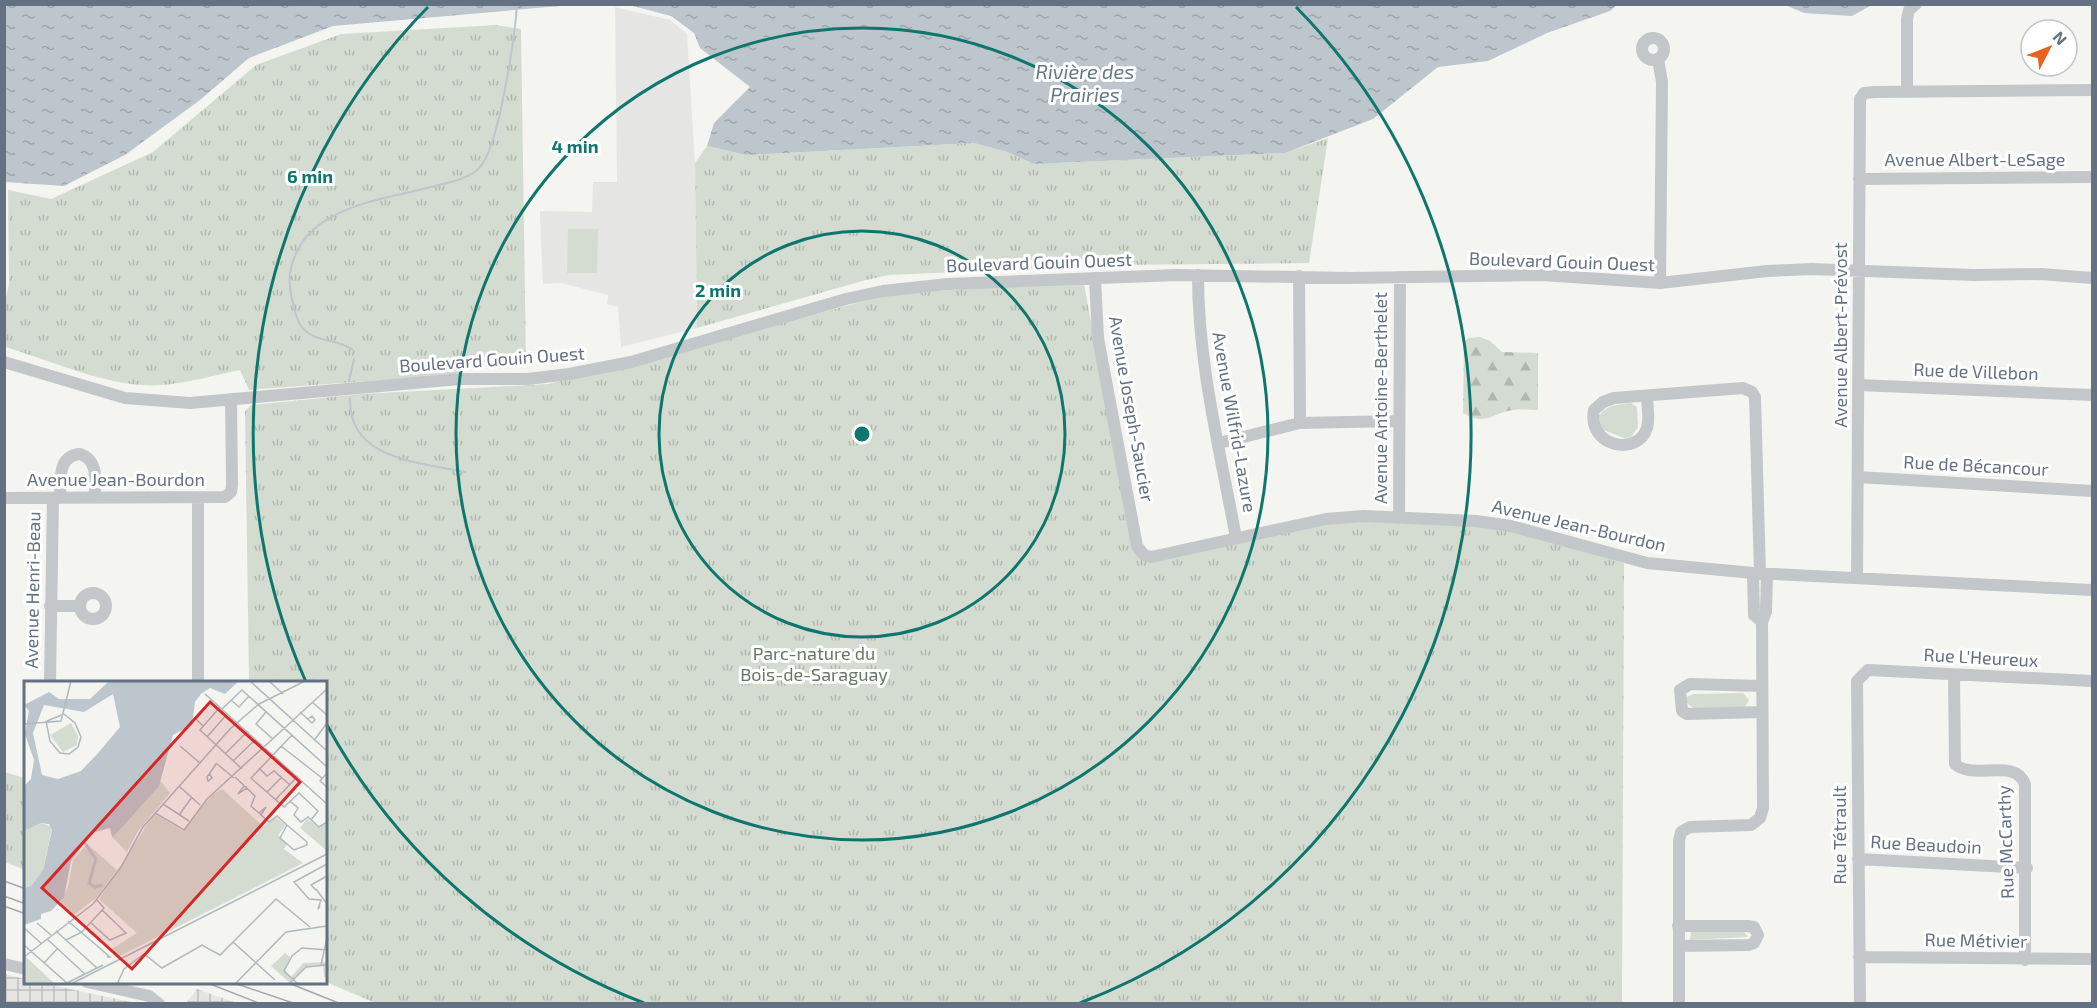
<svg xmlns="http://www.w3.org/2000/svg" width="2097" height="1008" font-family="'Exo 2',sans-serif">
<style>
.built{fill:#e5e6e4}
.industrial{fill:url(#industrial-grid)}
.grass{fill:#d4dcd1}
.forest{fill:url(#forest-firs)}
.park{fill:url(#park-tufts)}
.water{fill:url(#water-ripples)}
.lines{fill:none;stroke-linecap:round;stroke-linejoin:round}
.stream{stroke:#bdc6cc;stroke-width:2}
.minor{stroke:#c4c7ca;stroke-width:12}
.tram{stroke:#a4a8ae;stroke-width:1.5}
.ring{fill:none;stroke:#0f766e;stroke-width:3}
.labels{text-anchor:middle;stroke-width:6;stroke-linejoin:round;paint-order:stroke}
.street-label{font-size:18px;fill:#637182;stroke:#fff}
.park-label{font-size:18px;fill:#647962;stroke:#fff}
.water-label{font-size:20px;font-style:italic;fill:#637a86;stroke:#fff}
.inset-river{fill:none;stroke:#bdc6cc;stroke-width:3}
.inset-road{fill:none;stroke:#b1b8bd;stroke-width:1.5}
.view{fill:#d62828;fill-opacity:0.15;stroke:#d62828;stroke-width:3}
.inset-edge{fill:none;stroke:#637182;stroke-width:3}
.centre{fill:#0f766e;stroke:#fff;stroke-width:3}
.ring-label{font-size:18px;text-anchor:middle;font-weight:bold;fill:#0f766e;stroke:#fff;stroke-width:6;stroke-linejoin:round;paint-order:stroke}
</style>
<defs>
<pattern id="industrial-grid" width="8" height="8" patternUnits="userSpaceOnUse" patternTransform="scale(1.5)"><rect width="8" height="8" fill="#e5e6e4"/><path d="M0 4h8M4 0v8" fill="none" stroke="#bdbfbe"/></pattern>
<pattern id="forest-firs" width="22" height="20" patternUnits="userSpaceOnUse" patternTransform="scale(1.5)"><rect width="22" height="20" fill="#d4dcd1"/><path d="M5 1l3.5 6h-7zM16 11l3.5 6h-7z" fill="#b0b7af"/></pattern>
<pattern id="park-tufts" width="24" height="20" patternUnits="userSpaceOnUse" patternTransform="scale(1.5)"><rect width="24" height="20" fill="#d4dcd1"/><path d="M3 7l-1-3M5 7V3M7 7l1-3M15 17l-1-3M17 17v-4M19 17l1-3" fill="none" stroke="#b0b7af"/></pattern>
<pattern id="water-ripples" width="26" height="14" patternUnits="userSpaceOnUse" patternTransform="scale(1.5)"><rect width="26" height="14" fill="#bdc6cc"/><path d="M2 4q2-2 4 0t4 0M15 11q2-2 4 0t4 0" fill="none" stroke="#9da5ab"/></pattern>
</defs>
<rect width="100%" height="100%" fill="#f4f5f0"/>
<path class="built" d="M615 7 670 20 687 34 695 163 697 328 621 347 618 307 607 304 608 295 561 283 543 284 540 220V211L592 212 593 182H617Z"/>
<path class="industrial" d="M5 974 25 979 26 982 42 983 136 1003H5Z
M197 989 237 1003H186Z"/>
<path class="grass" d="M568 229H598L597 273H567Z
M1631 403 1637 407 1638 427 1631 437 1624 438 1601 429 1599 416C1608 404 1617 405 1631 403Z
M1743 693 1749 700 1745 707 1693 708 1687 703V697L1693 694Z
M1691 932H1744L1748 937 1690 940Z"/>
<path class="forest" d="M1480 337 1490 341 1502 352 1538 353V410C1530 410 1521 409 1513 410 1491 413 1487 427 1463 413L1464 342 1468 338Z"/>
<path class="park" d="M496 25 521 29 526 361H465L462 374 249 390 240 370C215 375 188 383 162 385 110 389 54 361 5 347V301L9 284 8 190 51 199 153 152 256 65 341 34Z
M1328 138 1309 263 1114 265 889 275 866 280 697 328 695 163 707 146 746 155 974 143 1007 152 1034 164 1285 153Z
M1084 284 1132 548 1142 560 1345 521 1449 523 1523 533 1624 563 1622 1003 378 1004 326 982V682H249L245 411 251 405 362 394 548 384 884 296 982 287Z
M4 772 25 778V870L5 862Z"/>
<path class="water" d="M4 5 5 4 571 5 333 26 249 58 200 100 125 155 64 186 5 182Z
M629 5H1617L1610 11 1547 33 1488 61 1438 67 1373 119 1285 153 1034 164 1007 152 974 143 746 155 707 146 714 123 750 87 700 48 694 33 671 16Z
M1785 5H1872L1852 16 1804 13Z"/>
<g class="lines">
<path class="stream" d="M353 350C337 338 313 343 301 326 294 316 288 284 290 273 301 205 384 200 439 185 452 182 470 178 480 167 499 147 515 35 517 4
M349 381 354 359
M350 398C348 460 419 462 465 472"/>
<path class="minor" d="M1642 49a11 11 0 1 1 22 0a11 11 0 1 1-22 0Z
M1658 59 1662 82 1660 283
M1907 92V19L1909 10 1916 4
M1859 179 2092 177
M1198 275C1198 365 1220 450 1236 538
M1299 276 1300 423
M1095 278 1098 338 1137 546 1144 555 1151 557 1326 519 1363 516 1476 521 1511 526 1647 563 1753 573 2092 590
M4 362 125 398 190 403 460 379H528L569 374 631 362 846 299 883 291 948 284 1177 275 1351 278 1542 275 1660 283 1767 271 1812 269 1974 275 2041 274 2092 278
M1859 385 2092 395
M1647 396C1647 406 1650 418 1647 428 1638 457 1587 447 1594 410L1603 402 1614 398 1743 388 1752 392 1755 397 1760 574
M1219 443 1300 423 1399 421
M1858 477 2092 491
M4 498 225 497 231 492 232 485 231 399
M60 498C61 480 57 456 80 454 99 460 95 481 95 498
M198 498V682
M1399 518 1400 277
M1753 573 1754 615 1762 622
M1857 578 1860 99 1864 93 1874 92 2092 90
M80 606a13 13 0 1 1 26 0a13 13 0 1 1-26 0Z
M50 606H79
M1954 675 1955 764C1973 781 2015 757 2025 784V960
M50 682 53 498
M1762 686 1690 684 1680 690 1682 711 1687 714 1762 712
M1858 859 2027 868
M1678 926H1748L1754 927 1758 935 1754 943 1748 945 1679 946
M1859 957 2092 959
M4 964 26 969
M87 982 149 996 159 1004
M1679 1004V841L1681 832 1690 827 1751 825 1760 818 1763 808 1762 622 1766 612 1767 574
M1860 1004 1857 681 1868 670 2092 681"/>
<path class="tram" d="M4 881 26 889
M4 896 26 904
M4 906 26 914
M205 982 261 1004
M231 982 296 1004
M286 982 341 1004"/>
</g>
<g class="ring">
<circle cx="862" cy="434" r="203"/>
<circle cx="862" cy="434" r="406"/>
<path d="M644 1003A609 609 0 0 1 327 725M306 682A609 609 0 0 1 428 7M1296 7A609 609 0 0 1 1080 1003"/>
</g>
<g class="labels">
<g class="street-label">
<text x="1975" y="166">Avenue Albert-LeSage</text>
<text transform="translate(1562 262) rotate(2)" y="6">Boulevard Gouin Ouest</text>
<text transform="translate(1039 263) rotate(-2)" y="6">Boulevard Gouin Ouest</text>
<text transform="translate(1841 335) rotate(-90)" y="6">Avenue Albert-Prévost</text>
<text transform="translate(492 360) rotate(-4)" y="6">Boulevard Gouin Ouest</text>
<text transform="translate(1976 372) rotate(2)" y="6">Rue de Villebon</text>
<text transform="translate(1381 398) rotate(-90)" y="6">Avenue Antoine-Berthelet</text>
<text transform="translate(1131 409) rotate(80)" y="6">Avenue Joseph-Saucier</text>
<text transform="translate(1234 422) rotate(80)" y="6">Avenue Wilfrid-Lazure</text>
<text transform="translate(1976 466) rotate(3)" y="6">Rue de Bécancour</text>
<text x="116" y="486">Avenue Jean-Bourdon</text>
<text transform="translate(1579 526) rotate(13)" y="6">Avenue Jean-Bourdon</text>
<text transform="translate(33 590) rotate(-89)" y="6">Avenue Henri-Beau</text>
<text transform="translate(1981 658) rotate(3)" y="6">Rue L'Heureux</text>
<text transform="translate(1840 835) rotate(-90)" y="6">Rue Tétrault</text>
<text transform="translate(2006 842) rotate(-92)" y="6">Rue McCarthy</text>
<text transform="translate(1926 845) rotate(3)" y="6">Rue Beaudoin</text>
<text transform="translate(1976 941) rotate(1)" y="6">Rue Métivier</text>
</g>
<g class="park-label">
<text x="814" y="660">Parc-nature du<tspan x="814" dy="21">Bois-de-Saraguay</tspan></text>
</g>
<g class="water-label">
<text x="1085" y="79">Rivière des<tspan x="1085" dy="23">Prairies</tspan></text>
</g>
</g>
<g transform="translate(24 681)">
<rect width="303" height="303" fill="#f4f5f0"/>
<path d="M17 142 28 146 19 189 7 205 0 207V150Z" fill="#d4dcd1"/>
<path d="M47 42 54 55 53 64 39 71 26 54ZM137 100 146 112 114 150 103 171 88 156ZM198 108 239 145 251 136 262 144 254 154 263 163 260 168 279 182 92 277 86 269 113 252 75 218 130 133 159 150 188 114ZM283 138 295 146 303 142V170L276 147ZM63 163 93 189 73 216 49 235 36 222 44 206 49 179ZM261 272 266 276 261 289 267 296 279 282 302 281 303 275V296H300L299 284 284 285 266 302 247 285ZM0 274 31 303H0Z" fill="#d4dcd1"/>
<path d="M85 0H215L201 13 186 7 177 13 171 21 168 44 149 54 135 105 92 153 88 156 86 147 68 152 47 180 40 216 27 230 17 233V238L0 244V207L7 205 19 189 28 149 25 143 17 142 0 150V105L7 98 10 79 1 53 5 30 0 24 25 11 35 18H66ZM89 13 96 46 75 71 57 90 34 98 18 94 9 52 20 24 60 31Z" fill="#bdc6cc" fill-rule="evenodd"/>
<path class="inset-river" d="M60 161 72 178 65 202 71 206 78 204"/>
<path class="inset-road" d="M226 0 303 70M245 0 259 13M181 13 303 123M207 19 215 26 225 15M288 21 303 34M196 26 176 49 218 88M198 28 218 9 303 86M242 31 232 43 249 58M276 31 288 42 291 39 288 35 284 38M22 40 26 60 36 72 45 73 54 66 57 56 51 42 40 33M23 40 40 33M0 43 37 40 47 0M179 45 172 38 188 19M268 54 227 97 260 126 275 112 294 130 287 139M183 56 203 33M291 58 303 42M156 65 176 82M257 65 298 97M201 73 224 50M209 80 232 58M235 87 243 95 250 90 266 104M185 92 188 97 184 100 183 96 192 83H193L210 97M303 92 296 100 303 106M211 96 231 115 227 125 245 141 253 135 263 144 283 161V164L270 169 256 157 263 144M155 105 176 124M220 105 214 113 223 107M243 111 258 96M252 118 274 95M266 120 274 127 270 134 277 141 284 136 295 146 303 141M139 123 165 140M131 132 160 149 183 118 303 8M235 132 242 126 237 134M155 134 168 116M292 208 303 223M292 209 287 204 303 195M296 225 294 228 297 219 285 218 270 201 303 183M44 240 86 276H83M13 242 27 254M67 242 86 259 102 252 78 229M0 247 18 263M32 250 73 287M23 258 61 293M42 259 58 251 80 227 72 218M209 261 251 299M0 264 43 302 79 284M0 276 69 223 97 186 119 146 206 48 235 23 281 0M20 282 33 268M297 284 303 257M47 303 303 173M96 303 94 301 100 288 120 273 138 287 178 264 196 274 252 218 286 246M211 303 262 251 303 245M265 303 282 286 303 284M274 303 260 290 268 275 278 267 303 269"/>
<path class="view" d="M186 21 276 101 108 288 18 207Z"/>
<rect width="303" height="303" class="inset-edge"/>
</g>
<circle cx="862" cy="434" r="9" class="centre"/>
<g class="ring-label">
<text x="575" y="153">4 min</text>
<text x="310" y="183">6 min</text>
<text x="718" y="297">2 min</text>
</g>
<rect width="2097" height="1008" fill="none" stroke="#637182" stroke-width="12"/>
<g transform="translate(2049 48) rotate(48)"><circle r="28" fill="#ffffff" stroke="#c1c6cd" stroke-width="1.5"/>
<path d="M0-4.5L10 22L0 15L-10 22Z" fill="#e6631f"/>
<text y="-9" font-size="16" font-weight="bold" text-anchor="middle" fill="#637182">N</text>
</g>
</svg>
